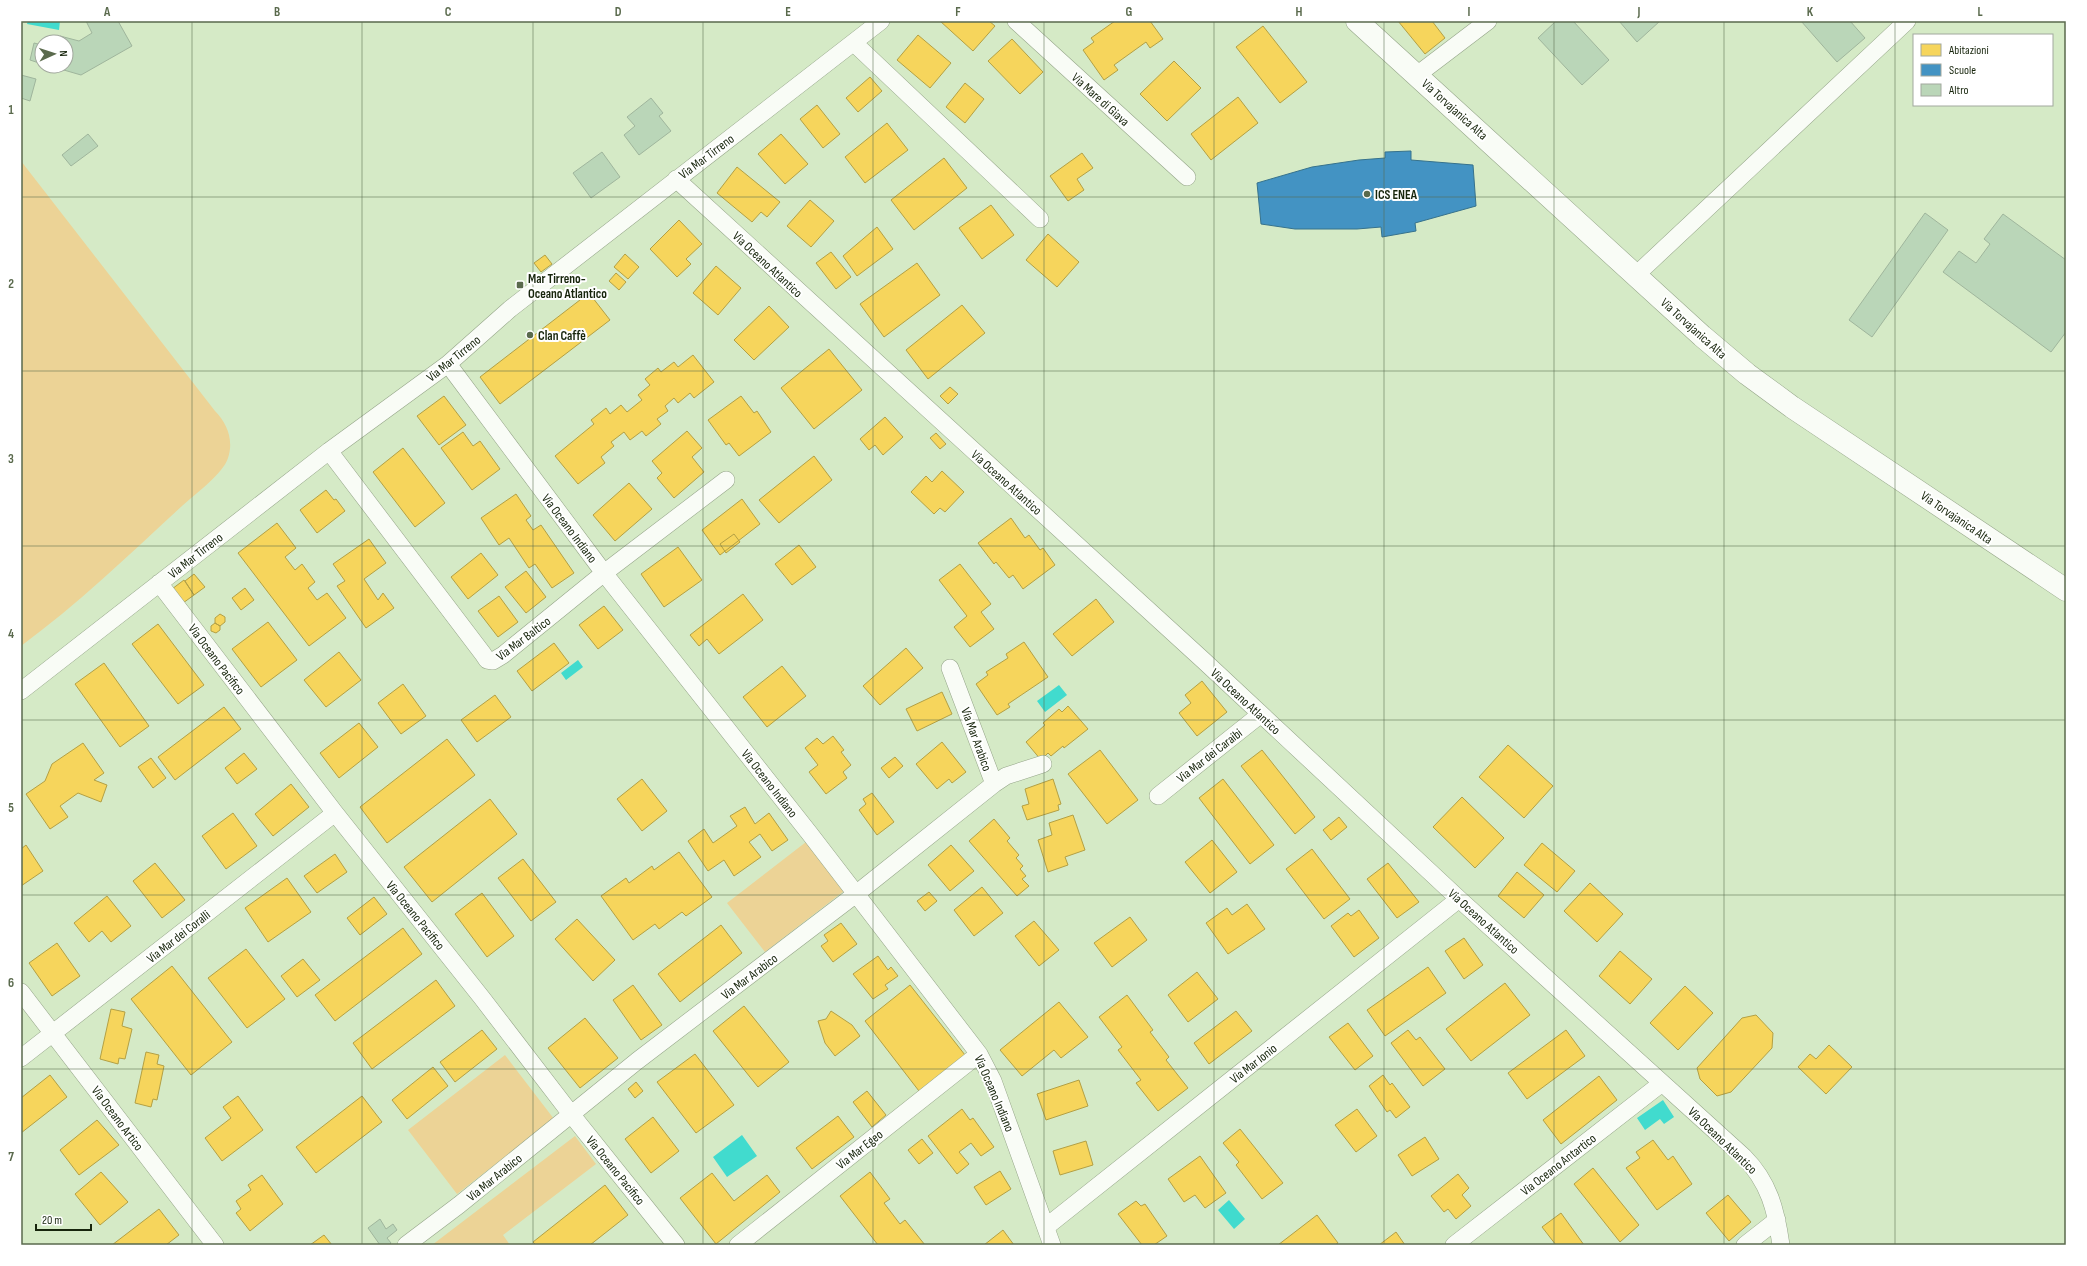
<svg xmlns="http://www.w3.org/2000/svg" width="2087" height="1266" font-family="'Sofia Sans Condensed',sans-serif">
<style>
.green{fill:#ecd396}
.water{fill:#41dbce}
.homes{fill:#f6d55c;stroke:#b3a044}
.schools{fill:#4393c3;stroke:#36728c}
.building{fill:#bad6b8;stroke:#9fb59c}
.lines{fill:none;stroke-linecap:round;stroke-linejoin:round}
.street-casing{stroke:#94a488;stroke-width:18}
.secondary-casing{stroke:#94a488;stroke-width:23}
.street{stroke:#f9fcf6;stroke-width:17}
.secondary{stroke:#f9fcf6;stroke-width:22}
.grid{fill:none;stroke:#5a6a4d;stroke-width:1;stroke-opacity:0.55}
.poi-dot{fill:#5a6a4d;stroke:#fff;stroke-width:1.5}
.labels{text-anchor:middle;stroke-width:4;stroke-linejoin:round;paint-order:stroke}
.street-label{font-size:13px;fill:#17250c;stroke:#fff}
.poi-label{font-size:13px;font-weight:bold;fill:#17250c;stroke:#fff;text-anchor:start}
.neatline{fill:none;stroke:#5a6a4d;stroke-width:1.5}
.grid-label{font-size:13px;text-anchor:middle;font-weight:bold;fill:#5a6a4d}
</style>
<rect width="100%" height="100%" fill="#d5eac6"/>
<path class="green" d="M21 161 215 411C227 423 234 440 228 458 223 474 195 494 182 506 130 554 78 604 21 646Z
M806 842 844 891 765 952 727 903Z
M505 1055 554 1119 457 1194 408 1130Z
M575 1136 596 1164 503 1235 510 1245H432Z"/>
<path class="water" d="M28 21H60L59 30 27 24Z
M578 660 583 667 566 680 561 673Z
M1059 685 1067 695 1045 712 1037 701Z
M1663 1100 1674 1117 1664 1124 1660 1119 1645 1130 1637 1118Z
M742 1135 757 1156 727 1177 713 1157Z
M1229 1200 1245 1219 1234 1229 1218 1210Z"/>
<path class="homes" d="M940 21H989L995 26 973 51Z
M1115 21H1150L1163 39 1150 48 1146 42 1114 65 1118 70 1104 80 1083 50 1094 42 1091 38Z
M1398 21H1432L1445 38 1425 54Z
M1263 26 1307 82 1280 103 1236 47Z
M918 35 951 63 930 88 897 60Z
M1012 39 1043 72 1020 94 988 61Z
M1174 61 1201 88 1167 121 1140 94Z
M870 77 882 91 858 112 846 98Z
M965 83 984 99 965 123 946 107Z
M1238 97 1258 123 1211 160 1191 134Z
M817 105 840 134 823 148 800 119Z
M887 123 908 150 865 183 845 157Z
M781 134 808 164 785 184 758 154Z
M1082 153 1093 168 1077 179 1084 190 1068 201 1050 176Z
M944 158 967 188 914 230 891 200Z
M737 167 780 202 767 217 761 212 752 222 717 193Z
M810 200 834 221 811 247 787 226Z
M991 205 1014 235 982 259 959 228Z
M679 220 702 244 686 259 691 264 677 277 650 249Z
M877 227 893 249 857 276 843 256Z
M1048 234 1079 262 1057 287 1026 260Z
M831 252 851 277 836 289 816 263Z
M625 254 639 267 628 279 614 267Z
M545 255 552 264 541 272 534 263Z
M917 263 940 295 884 337 860 304Z
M716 266 741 288 718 315 693 293Z
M616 273 626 282 619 290 609 281Z
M589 293 610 320 500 404 480 377Z
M962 305 985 333 928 379 906 350Z
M769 306 789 327 754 360 734 340Z
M829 349 862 390 814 429 781 388Z
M693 355 714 382 694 398 690 393 678 403 674 398 665 406 668 411 657 419 661 424 646 436 642 431 630 440 624 432 611 442 614 446 601 457 605 463 578 484 555 456 594 424 591 420 606 408 610 414 621 405 627 412 642 400 638 395 650 385 645 379 658 368 661 372 674 362 678 367Z
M950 387 958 394 948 404 940 396Z
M444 396 466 425 439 445 417 416Z
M741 396 754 413 757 411 771 432 739 456 729 443 726 445 708 420Z
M885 417 903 437 883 455 875 445 869 450 860 439Z
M687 431 702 448 692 457 704 472 674 498 657 478 662 473 652 461Z
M463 432 473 446 480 441 500 469 472 490 441 448Z
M936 433 946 444 940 449 930 438Z
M403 448 445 503 415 527 373 472Z
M814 456 832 480 779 523 759 500Z
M942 471 964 492 945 512 940 508 934 514 911 492 926 476 932 482Z
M629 483 652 509 615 541 593 515Z
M326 490 334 500 336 499 345 511 317 533 300 510Z
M516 494 531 516 526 520 533 530 541 525 574 573 552 588 535 564 529 568 509 538 499 545 481 518Z
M742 499 760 524 720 555 702 530Z
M1011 518 1025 538 1029 535 1040 550 1043 548 1055 565 1023 589 1013 575 1009 578 996 562 994 564 978 543Z
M277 523 296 548 285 557 295 570 302 564 315 582 308 588 317 600 327 593 346 618 309 646 238 553Z
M734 534 740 542 726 553 720 544Z
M369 539 386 563 364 579 378 600 383 593 394 608 366 628 337 586 345 581 333 564Z
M799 545 816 567 792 585 775 564Z
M678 547 702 580 664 607 641 574Z
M481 553 498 575 468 599 451 577Z
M960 564 991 604 981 612 994 629 970 647 954 627 967 616 939 580Z
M526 571 546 597 526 613 505 587Z
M194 574 205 587 194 595 185 581Z
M184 580 194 595 183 603 172 589Z
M245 588 254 600 241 610 232 598Z
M743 594 763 620 719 654 707 639 699 646 690 635Z
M499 596 518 622 498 637 478 611Z
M1096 599 1114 622 1072 656 1053 634Z
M604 606 623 630 598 649 579 625Z
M220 614 225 617V622L220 626 215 623V618Z
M268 622 297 660 261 687 232 649Z
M215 623 220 626V630L216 633 211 631V626Z
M158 624 204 685 178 704 132 644Z
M1024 642 1048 677 1008 704 1010 707 997 715 976 684 988 675 986 672 1008 658 1006 654Z
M554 643 569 663 532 691 517 671Z
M906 648 923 668 880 705 863 686Z
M339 652 361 680 326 707 304 680Z
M104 663 149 726 120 747 75 684Z
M782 666 806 696 767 727 743 697Z
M1202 681 1227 712 1197 736 1179 713 1191 703 1185 695Z
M403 684 426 716 401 734 378 703Z
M942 692 952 714 917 731 906 709Z
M495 695 511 717 477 742 461 720Z
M1068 706 1088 729 1064 748 1063 746 1051 756 1048 753 1041 760 1026 742 1045 725 1043 723 1059 709 1062 712Z
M224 707 241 729 175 780 158 757Z
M359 723 378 747 339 778 320 753Z
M833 736 844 750 841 752 851 765 843 772 847 778 826 794 809 772 818 765 805 748 817 738 823 744Z
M447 739 475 775 387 843 360 807Z
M942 742 966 772 952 783 949 779 937 789 916 764Z
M83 743 104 773 94 780 107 785 101 802 78 793 60 806 68 817 50 829 26 794 45 781 52 764Z
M1508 745 1553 786 1524 818 1479 777Z
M1100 750 1138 800 1107 824 1068 774Z
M1262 750 1315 817 1295 834 1241 766Z
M244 753 257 769 237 784 225 768Z
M895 757 903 766 889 778 881 768Z
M151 758 166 778 153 788 138 767Z
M642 779 667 811 642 831 617 799Z
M1053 779 1061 804 1058 805 1059 810 1027 820 1022 806 1029 804 1025 789Z
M1223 779 1274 845 1250 864 1199 798Z
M291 784 309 807 273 836 255 814Z
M872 793 894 822 877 835 859 810 866 804 863 799Z
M1462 797 1504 838 1475 868 1433 827Z
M490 799 517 834 432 902 404 867Z
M745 807 755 824 769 813 788 840 772 851 760 834 749 842 761 857 734 876 724 860 708 871 688 841 704 829 713 843 737 826 730 816Z
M233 813 257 846 226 869 202 836Z
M1073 815 1085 850 1065 857 1068 865 1048 872 1038 840 1052 835 1049 823Z
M1339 817 1347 827 1331 840 1323 830Z
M994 819 1010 838 1007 841 1019 855 1016 858 1023 866 1020 869 1026 876 1022 879 1029 886 1017 896 969 841Z
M1212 840 1237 872 1210 893 1185 862Z
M1542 843 1575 871 1557 892 1524 865Z
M26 845 43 871 21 886V849Z
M951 845 974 871 950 891 928 865Z
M1312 849 1350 899 1324 919 1286 869Z
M679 852 712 897 686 916 682 912 659 929 655 924 633 940 601 896 626 878 629 883 652 866 654 870Z
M335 854 347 872 317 893 304 876Z
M523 859 556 902 531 921 498 878Z
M155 863 185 900 162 918 133 881Z
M1388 863 1419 902 1397 918 1367 879Z
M1517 872 1544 895 1524 918 1498 896Z
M287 878 311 912 268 942 245 908Z
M1590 883 1623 914 1597 942 1564 911Z
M982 887 1003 913 974 936 954 910Z
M929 892 937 901 925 911 917 901Z
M482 893 514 936 487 957 455 914Z
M107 896 131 926 111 942 102 931 89 942 74 923Z
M374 897 387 914 360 935 347 918Z
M1247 904 1265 929 1228 954 1206 923 1227 908 1232 915Z
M1359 910 1379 938 1354 957 1331 926 1348 913 1351 916Z
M1130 917 1147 940 1112 967 1094 943Z
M577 919 615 960 593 981 555 939Z
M1034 921 1059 950 1039 966 1015 936Z
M841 923 857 944 833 962 821 946 828 941 824 935Z
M721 925 742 953 680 1002 658 974Z
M403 928 422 954 335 1021 315 995Z
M1464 938 1483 965 1464 979 1445 951Z
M57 943 80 976 52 996 29 963Z
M246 949 285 999 247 1028 208 978Z
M1620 951 1652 979 1630 1004 1599 976Z
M878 956 888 970 891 967 898 976 885 985 888 989 873 999 853 974Z
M303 959 320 980 297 997 281 976Z
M172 966 232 1042 191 1075 131 999Z
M1428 967 1446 993 1385 1036 1367 1010Z
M1197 972 1218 999 1188 1022 1168 995Z
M436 980 455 1006 372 1069 353 1043Z
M1505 983 1530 1015 1471 1061 1446 1029Z
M633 985 662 1025 641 1040 613 1000Z
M910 985 965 1055 919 1091 865 1021Z
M1685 986 1713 1013 1678 1050 1650 1023Z
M1127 995 1153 1030 1150 1032 1169 1057 1166 1060 1188 1088 1158 1111 1136 1083 1141 1080 1118 1050 1122 1047 1099 1017Z
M1059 1002 1088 1037 1061 1058 1054 1050 1022 1076 1000 1050Z
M744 1006 789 1062 758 1087 713 1031Z
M111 1009 125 1012 122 1026 132 1029 125 1059 119 1058 118 1064 100 1059Z
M831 1011 852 1025 860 1036 835 1056 825 1043 818 1021 826 1019Z
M1236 1011 1252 1031 1209 1064 1194 1043Z
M1756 1015 1773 1033 1772 1048 1731 1092 1717 1096 1700 1079 1697 1068 1742 1018Z
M585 1018 618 1058 580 1088 548 1048Z
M1348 1023 1373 1056 1355 1070 1329 1037Z
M482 1030 497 1049 455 1082 440 1062Z
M1408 1030 1416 1040 1420 1037 1445 1069 1423 1086 1391 1043Z
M1566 1030 1585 1056 1527 1099 1508 1073Z
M1829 1045 1852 1067 1826 1094 1798 1067 1810 1054 1816 1059Z
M146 1052 159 1055 157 1064 164 1066 157 1100 153 1099 151 1107 135 1103Z
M695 1054 734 1105 696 1133 657 1082Z
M433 1067 448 1086 407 1119 392 1100Z
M50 1075 67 1097 21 1133V1098Z
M1383 1075 1390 1085 1392 1083 1410 1107 1396 1118 1390 1110 1387 1112 1369 1086Z
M1599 1076 1617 1100 1561 1144 1543 1120Z
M1079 1080 1088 1106 1046 1120 1037 1094Z
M636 1082 643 1091 635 1098 628 1089Z
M867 1091 886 1115 872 1127 853 1102Z
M238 1096 263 1130 222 1161 205 1138 231 1118 223 1107Z
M362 1096 382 1122 316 1173 296 1147Z
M962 1109 970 1120 973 1118 994 1147 981 1156 971 1143 959 1152 969 1164 957 1174 928 1136Z
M1357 1109 1377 1136 1356 1152 1335 1125Z
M838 1116 854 1137 812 1169 796 1148Z
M653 1117 679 1151 651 1173 625 1139Z
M97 1120 119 1145 79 1175 60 1150Z
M1240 1129 1283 1183 1262 1199 1236 1165 1239 1162 1223 1143Z
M1425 1137 1439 1159 1412 1176 1398 1155Z
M922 1139 933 1153 919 1164 908 1150Z
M1653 1140 1668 1160 1673 1156 1692 1184 1657 1210 1626 1168 1640 1158 1636 1152Z
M1086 1141 1093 1165 1060 1175 1053 1151Z
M1200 1156 1226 1193 1205 1208 1195 1195 1184 1202 1168 1179Z
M1593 1168 1639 1225 1620 1242 1574 1184Z
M1000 1171 1011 1189 986 1205 974 1187Z
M101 1172 128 1202 100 1225 75 1194Z
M870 1172 890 1199 884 1203 900 1224 905 1220 925 1245H878L840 1196Z
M712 1173 734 1201 767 1175 780 1192 716 1244 680 1198Z
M1458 1174 1469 1188 1462 1195 1471 1206 1456 1219 1448 1209 1444 1212 1431 1196Z
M262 1175 283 1204 250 1231 236 1213 241 1209 236 1201 251 1190 248 1185Z
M605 1185 628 1215 590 1245H536L533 1242Z
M1728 1195 1751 1222 1729 1241 1706 1213Z
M1136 1201 1141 1206 1145 1204 1167 1236 1154 1245H1142L1118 1214Z
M159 1209 179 1235 166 1245H112Z
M1561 1213 1584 1245H1556L1542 1227Z
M1317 1215 1338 1243 1335 1245H1278Z
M1003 1230 1014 1245H984Z
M1396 1232 1405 1245H1379Z
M324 1235 332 1245H310Z"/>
<path class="schools" d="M1411 151V160L1473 165 1476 206 1415 223 1416 231 1382 237 1381 227 1357 229H1295L1261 224 1257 183 1312 167 1359 160 1385 158V152Z"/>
<path class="building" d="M86 21H118L132 46 81 75 50 66H66V42H58L60 36 79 41 92 33Z
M1556 21H1573L1609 60 1582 85 1538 38Z
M1619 21H1660L1637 42Z
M1801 21H1850L1865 38 1837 62Z
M34 43 42 45V64L30 60Z
M21 75 36 79 30 101 21 98Z
M651 98 663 113 659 116 671 131 639 155 624 135 635 126 627 117Z
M88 134 98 146 71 166 62 155Z
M602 152 620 177 591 198 573 173Z
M1925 213 1948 230 1872 337 1849 320Z
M2003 214 2066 260V332L2051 352 1943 272 1959 251 1976 263 1990 244 1984 239Z
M380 1219 386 1229 393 1224 397 1230 387 1238 391 1243 389 1245H380L368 1228Z"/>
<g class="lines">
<defs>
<path id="street" d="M1016 21 1187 177
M854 43 1040 219
M1417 75 1488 21
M676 179 1203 660 1459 899 1744 1157C1769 1182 1776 1210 1781 1245
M1636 275 1907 21
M448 364 604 573 810 834 979 1054 993 1081 1052 1245
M329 451 483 654 487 660 493 661 503 655 604 573 726 480
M159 583 335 813 482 998 571 1114 676 1245
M21 691 329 451 448 364 510 309 881 21
M994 784 1006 776 1043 764
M1158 796 1261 714
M21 992 215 1245
M21 1058 335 813
M1046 1227 1459 899
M406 1245 459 1205 637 1061 856 894 994 784 950 668
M738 1245 979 1054
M1454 1245 1662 1083
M1745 1245 1777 1220"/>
<path id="secondary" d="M1357 21 1702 336 1747 374 1792 407 2066 590"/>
</defs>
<use href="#street" class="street-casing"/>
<use href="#secondary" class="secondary-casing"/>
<use href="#street" class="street"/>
<use href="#secondary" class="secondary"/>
</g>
<path class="grid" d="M192 21V1245M362 21V1245M533 21V1245M703 21V1245M873 21V1245M1044 21V1245M1214 21V1245M1384 21V1245M1554 21V1245M1724 21V1245M1895 21V1245M21 197H2066M21 371H2066M21 546H2066M21 720H2066M21 895H2066M21 1069H2066"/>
<g class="poi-dot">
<circle cx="1367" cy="194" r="4"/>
<rect x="516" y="281" width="8" height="8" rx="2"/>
<circle cx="530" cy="335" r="4"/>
</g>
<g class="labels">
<g class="street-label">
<text transform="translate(1101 99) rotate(42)" y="5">Via Mare di Giava</text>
<text transform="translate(1455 109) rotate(42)" y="5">Via Torvajanica Alta</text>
<text transform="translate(706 156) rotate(-37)" y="5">Via Mar Tirreno</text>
<text transform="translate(768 264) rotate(43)" y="5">Via Oceano Atlantico</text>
<text transform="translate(1694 328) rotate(42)" y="5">Via Torvajanica Alta</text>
<text transform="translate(453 358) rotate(-39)" y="5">Via Mar Tirreno</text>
<text transform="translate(1007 482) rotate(42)" y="5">Via Oceano Atlantico</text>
<text transform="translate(1957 517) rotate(34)" y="5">Via Torvajanica Alta</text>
<text transform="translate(570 528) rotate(53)" y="5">Via Oceano Indiano</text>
<text transform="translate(195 555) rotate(-38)" y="5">Via Mar Tirreno</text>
<text transform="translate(523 638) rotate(-37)" y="5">Via Mar Baltico</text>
<text transform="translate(217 659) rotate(53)" y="5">Via Oceano Pacifico</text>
<text transform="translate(1246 701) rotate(43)" y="5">Via Oceano Atlantico</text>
<text transform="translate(977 739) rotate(70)" y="5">Via Mar Arabico</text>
<text transform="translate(1209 755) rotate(-38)" y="5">Via Mar dei Caraibi</text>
<text transform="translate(770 783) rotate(52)" y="5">Via Oceano Indiano</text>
<text transform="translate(416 915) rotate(51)" y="5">Via Oceano Pacifico</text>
<text transform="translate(1484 921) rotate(42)" y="5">Via Oceano Atlantico</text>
<text transform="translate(178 936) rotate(-38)" y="5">Via Mar dei Coralli</text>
<text transform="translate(749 976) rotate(-37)" y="5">Via Mar Arabico</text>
<text transform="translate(1253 1063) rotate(-38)" y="5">Via Mar Ionio</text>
<text transform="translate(995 1093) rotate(67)" y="5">Via Oceano Indiano</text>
<text transform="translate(118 1118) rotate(53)" y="5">Via Oceano Artico</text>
<text transform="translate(1723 1140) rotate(44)" y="5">Via Oceano Atlantico</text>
<text transform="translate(859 1149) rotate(-38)" y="5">Via Mar Egeo</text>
<text transform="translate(1558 1164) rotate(-38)" y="5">Via Oceano Antartico</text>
<text transform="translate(616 1170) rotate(51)" y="5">Via Oceano Pacifico</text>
<text transform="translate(494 1177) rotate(-39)" y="5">Via Mar Arabico</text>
</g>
<g class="poi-label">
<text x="1375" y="199">ICS ENEA</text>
<text x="528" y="283">Mar Tirreno-<tspan x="528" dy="15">Oceano Atlantico</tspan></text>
<text x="538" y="340">Clan Caffè</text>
</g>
</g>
<rect width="2087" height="1266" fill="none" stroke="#ffffff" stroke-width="44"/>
<rect x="1913" y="34" width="140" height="72" fill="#ffffff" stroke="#a2a89e"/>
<rect x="1921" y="44" width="20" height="12" fill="#f6d55c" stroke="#a2a89e"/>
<text x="1949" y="54" font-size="12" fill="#17250c">Abitazioni</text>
<rect x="1921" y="64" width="20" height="12" fill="#4393c3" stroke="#a2a89e"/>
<text x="1949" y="74" font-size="12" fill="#17250c">Scuole</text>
<rect x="1921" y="84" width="20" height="12" fill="#bad6b8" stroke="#a2a89e"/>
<text x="1949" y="94" font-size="12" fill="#17250c">Altro</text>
<g transform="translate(54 54) rotate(87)"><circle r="19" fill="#ffffff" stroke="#a2a89e"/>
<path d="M0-3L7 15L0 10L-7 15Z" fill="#5a6a4d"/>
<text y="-6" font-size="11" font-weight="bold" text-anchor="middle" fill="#17250c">N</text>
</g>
<path d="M36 1224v6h55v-6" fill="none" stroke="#17250c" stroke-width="2"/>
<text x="42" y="1224" font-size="12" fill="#17250c" stroke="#ffffff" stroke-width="3" paint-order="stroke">20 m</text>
<rect x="22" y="22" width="2043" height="1222" class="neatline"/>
<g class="grid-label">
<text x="107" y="16">A</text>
<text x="277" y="16">B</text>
<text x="448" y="16">C</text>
<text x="618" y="16">D</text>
<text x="788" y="16">E</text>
<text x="958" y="16">F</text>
<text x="1129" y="16">G</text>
<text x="1299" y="16">H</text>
<text x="1469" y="16">I</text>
<text x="1639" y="16">J</text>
<text x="1810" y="16">K</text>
<text x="1980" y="16">L</text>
<text x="11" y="114">1</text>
<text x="11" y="288">2</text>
<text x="11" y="463">3</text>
<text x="11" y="638">4</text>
<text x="11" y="812">5</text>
<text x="11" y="987">6</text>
<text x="11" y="1161">7</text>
</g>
</svg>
